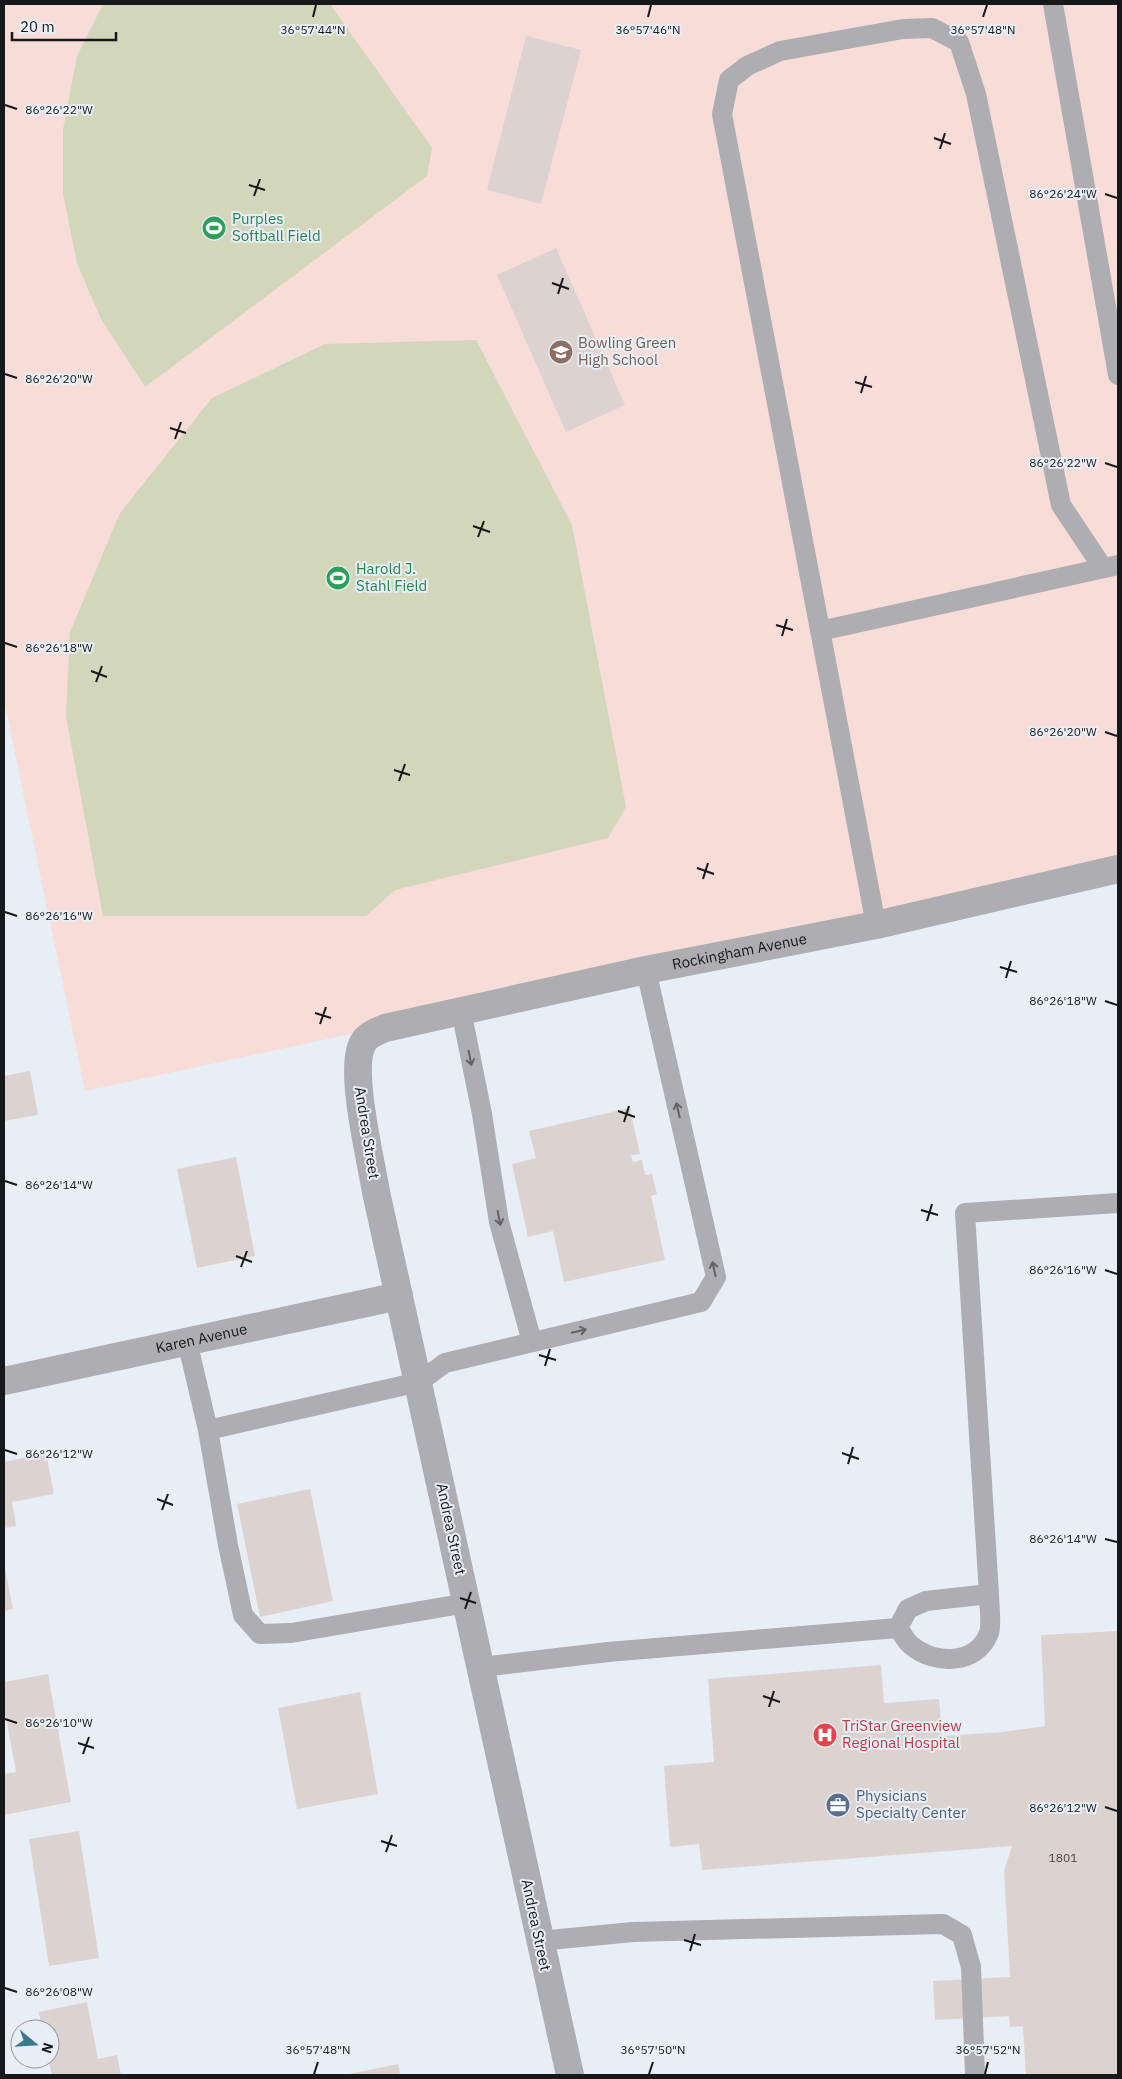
<svg xmlns="http://www.w3.org/2000/svg" width="1122" height="2079" font-family="'IBM Plex Sans',sans-serif">
<style>
.education{fill:#f7dcd8}
.green{fill:#d2d6ba}
.building{fill:#dcd3d0}
.lines{fill:none;stroke-linecap:round;stroke-linejoin:round}
.service{stroke:#aeadb1;stroke-width:20}
.minor{stroke:#aeadb1;stroke-width:28}
.oneway{stroke:#626266}
.ticks{fill:none;stroke:#16181a;stroke-width:2}
.labels{text-anchor:middle;stroke-width:4;stroke-linejoin:round;paint-order:stroke}
.number-label{font-size:12px;fill:#484748}
.leisure-label{font-size:15px;fill:#27864d;stroke:#e8eef5;text-anchor:start}
.education-label{font-size:15px;fill:#785e54;stroke:#e8eef5;text-anchor:start}
.street-label{font-size:15px;fill:#16181a;stroke:#e8eef5}
.health-label{font-size:15px;fill:#be3a42;stroke:#e8eef5;text-anchor:start}
.service-label{font-size:15px;fill:#4e5e75;stroke:#e8eef5;text-anchor:start}
.ticks-label{font-size:12px;text-anchor:middle;fill:#16181a;stroke:#e8eef5;stroke-width:4;stroke-linejoin:round;paint-order:stroke}
</style>
<rect width="100%" height="100%" fill="#e8eef5"/>
<path class="education" d="M4 4H1118V869L85 1091 4 700Z"/>
<path class="green" d="M103 4H330L432 148 427 176 145 387 101 319 77 263 63 193V130L77 56Z
M476 340 572 525 626 807 608 838 395 890 366 916H103L66 716 70 632 120 513 212 398 325 344Z"/>
<path class="building" d="M526 36 581 50 541 204 487 190Z
M556 248 625 405 566 432 497 275Z
M30 1071 38 1115 4 1121V1076Z
M630 1108 640 1154 631 1155 633 1162 642 1160 645 1175 652 1174 657 1194 651 1196 665 1260 564 1282 553 1231 528 1237 512 1164 536 1158 529 1131Z
M236 1157 255 1256 197 1268 177 1169Z
M46 1453 54 1494 12 1502 16 1526 4 1528V1462Z
M310 1489 333 1601 260 1617 237 1504Z
M4 1564 13 1609 4 1611Z
M1118 1631V2075H1026L1023 2026 1010 2027 1009 2016 935 2020 933 1981 1010 1977 1004 1871 1012 1846 702 1870 699 1844 670 1847 664 1766 714 1762 708 1679 881 1665 884 1703 939 1699 942 1736 1003 1732 1045 1726 1041 1635Z
M48 1674 71 1802 4 1815V1774L16 1772 4 1707V1682Z
M360 1692 378 1794 297 1809 278 1708Z
M79 1831 99 1958 49 1966 29 1839Z
M87 2002 98 2059 117 2055 121 2075H52L48 2059H50V2029H42L39 2012Z
M398 2064 400 2075H349V2074Z"/>
<g class="lines">
<path class="service" d="M1053 4 1118 375
M820 631 1118 565
M876 925 722 114 729 80 747 66 780 51 903 29 932 28 959 42 976 94 1061 505 1103 568
M461 1010 482 1114 499 1222 532 1342
M187 1341 208 1430 419 1382 445 1363 701 1302 716 1277 646 970
M208 1430 228 1545 243 1615 260 1634 291 1633 467 1603
M898 1628C902 1633 906 1642 912 1646 935 1665 977 1665 989 1633 992 1625 989 1604 989 1594
M481 1667 608 1652 898 1628 908 1609 926 1601 989 1594 965 1213 1118 1203
M539 1941 633 1932 943 1924 962 1935 971 1967 975 2075"/>
<g class="minor">
<path id="s1" d="M4 1381 399 1296"/>
<path id="s2" d="M570 2075 376 1192C371 1160 348 1068 363 1043 367 1035 378 1031 385 1028L646 970 876 925 1118 869"/>
</g>
</g>
<defs><path id="oneway-shaft" d="M-6 0H5M1.5-3L5.5 0L1.5 3" fill="none" stroke-width="1.6" stroke-linecap="round" stroke-linejoin="round" transform="scale(1.25)"/></defs>
<g class="oneway">
<use href="#oneway-shaft" transform="translate(470 1058) rotate(79)"/>
<use href="#oneway-shaft" transform="translate(678 1110) rotate(-103)"/>
<use href="#oneway-shaft" transform="translate(499 1218) rotate(79)"/>
<use href="#oneway-shaft" transform="translate(714 1269) rotate(-102)"/>
<use href="#oneway-shaft" transform="translate(579 1331) rotate(-13)"/>
</g>
<path class="ticks" d="M313 17 316 5M648 17 651 5M983 17 987 5M5 105 17 109M934 138 951 144M940 149 945 133M249 185 265 190M1105 194 1117 198M254 196 260 179M552 283 569 289M558 294 563 278M5 374 17 378M855 382 872 387M861 393 866 376M170 428 186 433M175 439 181 422M1105 463 1117 467M473 526 490 532M478 537 484 521M776 625 793 630M782 636 787 619M5 643 17 647M91 671 107 677M96 682 102 666M1105 732 1117 736M394 770 410 775M399 781 405 764M697 868 714 874M703 879 708 863M5 912 17 916M1000 967 1017 972M1006 978 1011 961M1105 1001 1117 1005M315 1013 331 1018M320 1024 326 1007M618 1111 635 1117M624 1122 629 1106M5 1181 17 1185M921 1210 938 1215M927 1221 932 1204M236 1256 252 1262M241 1267 247 1251M1105 1270 1117 1274M539 1355 556 1360M545 1366 550 1349M5 1450 17 1454M842 1453 859 1459M848 1464 853 1447M157 1499 173 1505M162 1510 168 1494M1105 1539 1117 1542M460 1598 476 1603M465 1609 471 1592M763 1696 780 1702M769 1707 774 1691M5 1719 17 1723M78 1743 94 1748M83 1754 89 1737M1105 1807 1117 1811M381 1841 397 1846M386 1852 392 1835M684 1940 701 1945M690 1951 695 1934M5 1988 17 1992M314 2074 318 2062M649 2074 653 2062M985 2074 988 2062"/>
<defs>
<symbol id="stadium-disc" viewBox="-11 -11 22 22"><circle r="9.5" fill="#2e9e5b" stroke="#e8eef5"/><path d="M0-5a6.5 5 0 1 0 0 10a6.5 5 0 1 0 0-10ZM-3.5-1.8h7v3.6h-7Z" fill="#fff"/></symbol>
<symbol id="school-disc" viewBox="-11 -11 22 22"><circle r="9.5" fill="#8d6e63" stroke="#e8eef5"/><path d="M0-5L7-2L0 1L-7-2ZM-4 1L0 2.5L4 1V4Q0 6-4 4Z" fill="#fff"/></symbol>
<symbol id="hospital-disc" viewBox="-11 -11 22 22"><circle r="9.5" fill="#e0444e" stroke="#e8eef5"/><path d="M-5-5h3v3.5h4V-5h3V5h-3V1.5h-4V5h-3Z" fill="#fff"/></symbol>
<symbol id="office-disc" viewBox="-11 -11 22 22"><circle r="9.5" fill="#5c6f8a" stroke="#e8eef5"/><path d="M-6-3h4V-5.5h4V-3h4V5H-6ZM-1-4.5V-3h2v-1.5ZM-6 0V1H6V0Z" fill="#fff"/></symbol>
</defs>
<g fill-rule="evenodd">
<use href="#stadium-disc" x="200" y="214" width="28" height="28"/>
<use href="#school-disc" x="547" y="338" width="28" height="28"/>
<use href="#stadium-disc" x="324" y="564" width="28" height="28"/>
<use href="#hospital-disc" x="811" y="1721" width="28" height="28"/>
<use href="#office-disc" x="824" y="1791" width="28" height="28"/>
</g>
<g class="labels">
<g class="number-label">
<text x="1063" y="1862">1801</text>
</g>
<g class="leisure-label">
<text x="232" y="224">Purples<tspan x="232" dy="17">Softball Field</tspan></text>
<text x="356" y="574">Harold J.<tspan x="356" dy="17">Stahl Field</tspan></text>
</g>
<g class="education-label">
<text x="578" y="348">Bowling Green<tspan x="578" dy="17">High School</tspan></text>
</g>
<g class="street-label">
<text dy="5" stroke="none"><textPath href="#s2" startOffset="1445">Rockingham Avenue</textPath></text>
<text transform="translate(367 1133) rotate(81)" y="5">Andrea Street</text>
<text dy="5" stroke="none"><textPath href="#s1" startOffset="202">Karen Avenue</textPath></text>
<text transform="translate(451 1529) rotate(78)" y="5">Andrea Street</text>
<text transform="translate(536 1925) rotate(78)" y="5">Andrea Street</text>
</g>
<g class="health-label">
<text x="842" y="1731">TriStar Greenview<tspan x="842" dy="17">Regional Hospital</tspan></text>
</g>
<g class="service-label">
<text x="856" y="1801">Physicians<tspan x="856" dy="17">Specialty Center</tspan></text>
</g>
</g>
<g class="ticks-label">
<text x="313" y="34">36°57'44"N</text>
<text x="648" y="34">36°57'46"N</text>
<text x="983" y="34">36°57'48"N</text>
<text x="59" y="114">86°26'22"W</text>
<text x="1063" y="198">86°26'24"W</text>
<text x="59" y="383">86°26'20"W</text>
<text x="1063" y="467">86°26'22"W</text>
<text x="59" y="652">86°26'18"W</text>
<text x="1063" y="736">86°26'20"W</text>
<text x="59" y="920">86°26'16"W</text>
<text x="1063" y="1005">86°26'18"W</text>
<text x="59" y="1189">86°26'14"W</text>
<text x="1063" y="1274">86°26'16"W</text>
<text x="59" y="1458">86°26'12"W</text>
<text x="1063" y="1543">86°26'14"W</text>
<text x="59" y="1727">86°26'10"W</text>
<text x="1063" y="1812">86°26'12"W</text>
<text x="59" y="1996">86°26'08"W</text>
<text x="318" y="2054">36°57'48"N</text>
<text x="653" y="2054">36°57'50"N</text>
<text x="988" y="2054">36°57'52"N</text>
</g>
<rect width="1122" height="2079" fill="none" stroke="#16181a" stroke-width="10"/>
<g transform="translate(35 2044) rotate(108)"><circle r="24" fill="#e8eef5" stroke="#94989d"/>
<path d="M0-4L9 19L0 12L-9 19Z" fill="#3a788d"/>
<text y="-8" font-size="14" font-weight="bold" text-anchor="middle" fill="#16181a">N</text>
</g>
<path d="M12 32v8h104v-8" fill="none" stroke="#16181a" stroke-width="2.5"/>
<text x="20" y="32" font-size="15" fill="#16181a" stroke="#e8eef5" stroke-width="4" paint-order="stroke">20 m</text>
</svg>
